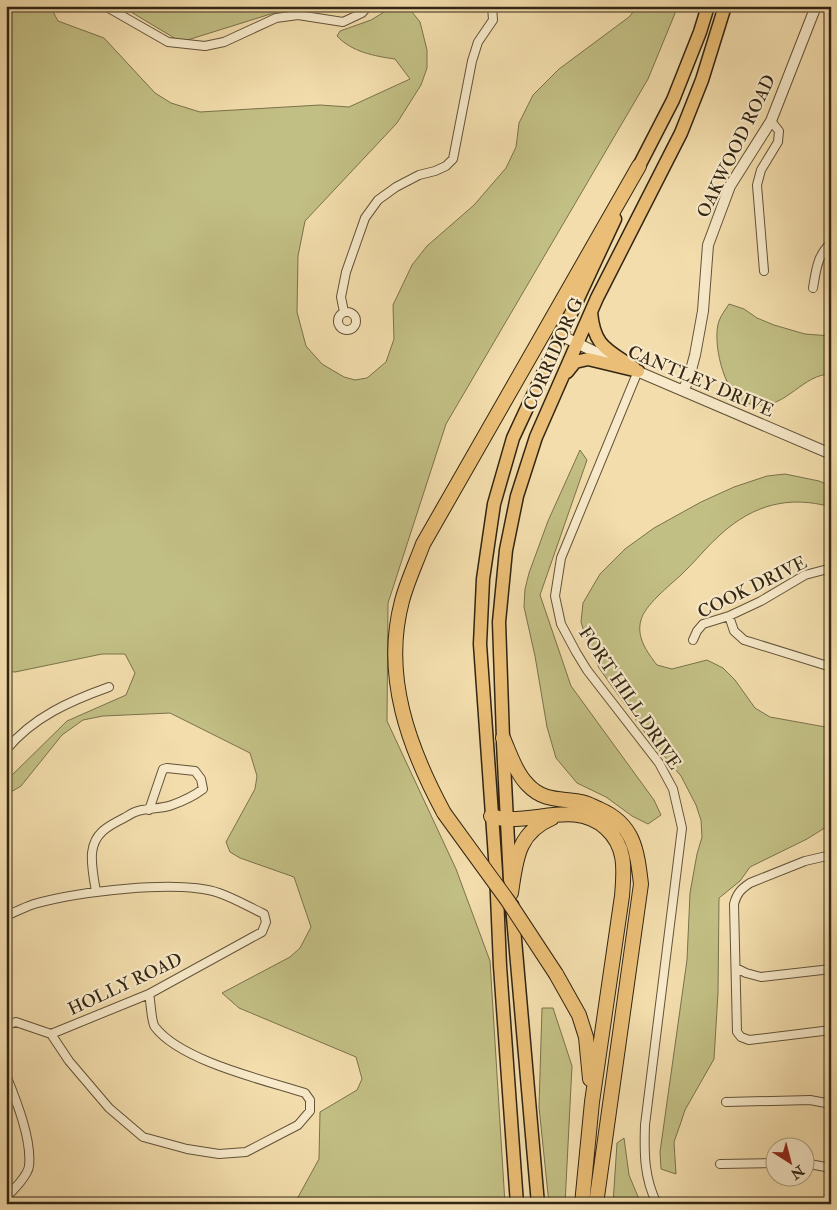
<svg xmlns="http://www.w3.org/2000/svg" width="837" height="1210" font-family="'IM FELL Double Pica',serif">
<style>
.green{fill:#c2bf84;stroke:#7a724c}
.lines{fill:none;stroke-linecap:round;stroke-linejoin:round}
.minor-casing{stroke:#625339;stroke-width:10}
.tertiary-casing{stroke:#625339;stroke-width:12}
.primary-casing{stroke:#322513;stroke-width:15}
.trunk-casing{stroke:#322513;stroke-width:15}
.motorway-casing{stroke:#322513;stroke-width:16}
.minor{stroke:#f7e9c9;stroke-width:8}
.tertiary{stroke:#f7e9c9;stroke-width:10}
.primary{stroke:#eabe76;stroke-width:12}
.trunk{stroke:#eabe76;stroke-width:12}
.motorway{stroke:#eabe76;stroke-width:14}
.motorway-bridge-casing{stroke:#322513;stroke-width:16;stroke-linecap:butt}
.motorway-bridge{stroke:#eabe76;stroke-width:14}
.labels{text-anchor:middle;stroke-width:4.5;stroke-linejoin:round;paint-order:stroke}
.street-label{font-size:18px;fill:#322513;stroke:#f7e9c9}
</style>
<rect width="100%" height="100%" fill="#f3ddac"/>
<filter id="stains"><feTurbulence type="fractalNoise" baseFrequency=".004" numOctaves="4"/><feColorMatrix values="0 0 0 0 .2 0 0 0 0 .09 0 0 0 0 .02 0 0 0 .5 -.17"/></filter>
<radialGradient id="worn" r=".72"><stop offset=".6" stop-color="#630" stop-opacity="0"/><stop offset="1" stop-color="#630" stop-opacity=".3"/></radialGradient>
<path class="green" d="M6 6H50L58 21 104 38 155 93 171 103 200 112 320 105 349 107 410 79 395 59C374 56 352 52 337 36L340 31 371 20 394 6H399L412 12 420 22 427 50V68L421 85 397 123 305 221 298 256 297 312 306 346 322 364 344 377 355 380 367 378 386 362 394 339 393 305 412 265 427 246 474 205 506 168 516 147 519 123 533 95 559 69 629 17 638 6H678L648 79 446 424 388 603 387 721 456 869 490 961 505 1204H298L297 1199 319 1159 320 1112 357 1090 362 1079 356 1057 239 1008 222 993 290 957 300 948 311 927 294 877 240 858 230 852 226 842 255 789 257 776 250 753 170 713 103 716 83 720 62 735 21 786 6 795V781L67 721 126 695 135 673 125 654H102L15 672 6 671Z
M121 6H327L330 8 277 12 181 42Z
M729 304 744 309 757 318 774 325 805 334 831 336V374C803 374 786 408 758 405 754 404 746 404 743 402 723 390 712 341 719 321 721 315 726 309 729 304Z
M580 450 587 460 540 595 571 686 654 800 661 815 648 824 632 816 606 797 577 783 556 758 547 727 535 656 524 607 525 589 529 573 548 521Z
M785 474 819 481 831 486V507C789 495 753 505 721 534 707 546 695 562 681 575 670 585 644 606 641 620 636 637 647 652 657 665L672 669 707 660 723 668 735 680 755 708 770 717 831 728V824L807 839 750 867 740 881 719 898 718 993 714 1059 685 1110 680 1125 674 1142 676 1174 661 1169 660 1152 687 960 690 893 697 854 702 837 701 820 696 805 681 776 648 737 599 668 586 638 581 622 583 603 600 574 625 549 654 528 701 502 734 487 767 476Z
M542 1008H553L572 1066 565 1204H549L539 1107Z
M624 1138 629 1175 641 1204H613L617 1143Z"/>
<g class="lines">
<defs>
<path id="minor" d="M105 6 168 42 205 46 224 42 276 18 298 15 343 22 362 13 368 6
M764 271 757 185 761 170 778 142 779 131 771 121
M813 288C816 271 817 255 831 243
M338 321a9 9 0 1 1 18 0a9 9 0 1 1-18 0Z
M344 312 341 297 346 272 365 218 378 200 396 187 419 175 435 171 446 166 453 159 472 61 478 42 493 20 492 6
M638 371 561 558 555 596 561 624 576 652 587 670 659 763 673 789 682 828 645 1125C644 1153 644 1178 657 1204
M729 616 734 631 744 640 831 667
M693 640 697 631 703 624 729 616 761 601 805 575 824 570H831
M6 750C33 717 70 701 109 687
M831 855 805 861 750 883C741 889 737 893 734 904L737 1032 741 1037 749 1040 831 1030
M96 892C94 879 91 866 92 853 94 833 108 826 124 818 128 816 133 812 138 811 149 808 161 809 172 805 183 801 194 796 203 789L201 779 195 771 167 768 163 769 149 810
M6 916C15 912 25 907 34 904 77 892 177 879 219 893 234 898 249 907 264 914L266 922 262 932 149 994 51 1034 16 1022 6 1025
M736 968 746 973 761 977 831 969
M51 1034 69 1061 109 1108 143 1137 187 1149 219 1154 246 1152 298 1125 310 1111V1100L305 1093C264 1080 181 1061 155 1027 151 1022 151 1002 149 994
M6 1075C16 1100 32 1139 29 1166 28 1175 13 1191 6 1197
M726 1102 810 1100 831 1104
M804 1163 831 1168
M720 1164 774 1163"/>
<path id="tertiary" d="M560 335 616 362
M632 369 831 454
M683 390 688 381 695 355 703 311 708 245 730 186 771 121 816 6"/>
<path id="primary" d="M503 743 510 880
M512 905 538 1204
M517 1204 500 966 496 872 480 644 483 579 494 504 513 438 615 219"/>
<path id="trunk" d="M639 166 673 100 700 32 708 6
M591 312C594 347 607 349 634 368
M567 372 575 362 588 359 638 371
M503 738 499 622 506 550 517 496 536 437 597 298 681 133 702 80 725 6"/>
<path id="motorway" d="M503 738C510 754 516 773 528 785 544 802 561 798 581 802 587 803 594 807 599 809 634 824 637 850 641 884L596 1204
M444 813C409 748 382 676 402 601 407 582 416 563 423 544L639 166
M491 816C496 817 501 819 506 819 541 821 577 802 606 828 627 847 624 871 622 896L592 1102 582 1204
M511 893C516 860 517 833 552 818
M556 974 579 1015 586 1037 590 1079"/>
</defs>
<use href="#minor" class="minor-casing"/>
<use href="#tertiary" class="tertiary-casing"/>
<use href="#primary" class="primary-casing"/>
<use href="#trunk" class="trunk-casing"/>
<use href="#motorway" class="motorway-casing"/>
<use href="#minor" class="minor"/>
<use href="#tertiary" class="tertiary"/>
<use href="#primary" class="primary"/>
<use href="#trunk" class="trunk"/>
<use href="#motorway" class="motorway"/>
<defs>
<path id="motorway-bridge" d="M444 813 508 901 556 974"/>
</defs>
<use href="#motorway-bridge" class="motorway-bridge-casing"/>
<use href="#motorway-bridge" class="motorway-bridge"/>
</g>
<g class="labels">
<g class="street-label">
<text transform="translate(736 146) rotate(-64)" y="6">OAKWOOD ROAD</text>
<text transform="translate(553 354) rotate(-66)" y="6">CORRIDOR G</text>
<text transform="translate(701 381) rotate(23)" y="6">CANTLEY DRIVE</text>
<text transform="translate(752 587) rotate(-26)" y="6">COOK DRIVE</text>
<text transform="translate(630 698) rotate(56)" y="6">FORT HILL DRIVE</text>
<text transform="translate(125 984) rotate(-25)" y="6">HOLLY ROAD</text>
</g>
</g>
<rect width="837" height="1210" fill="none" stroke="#f3ddac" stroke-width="25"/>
<rect x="8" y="8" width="822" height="1195" fill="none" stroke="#322513" stroke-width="2.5"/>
<rect x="12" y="12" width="812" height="1185" fill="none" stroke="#322513"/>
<g transform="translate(790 1162) rotate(144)"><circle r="24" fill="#f7e9c9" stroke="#a89b80"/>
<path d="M0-4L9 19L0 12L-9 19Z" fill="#8f2418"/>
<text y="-8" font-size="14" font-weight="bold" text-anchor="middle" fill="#322513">N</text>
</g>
<rect width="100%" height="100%" filter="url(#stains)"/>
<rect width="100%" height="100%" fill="url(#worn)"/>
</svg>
